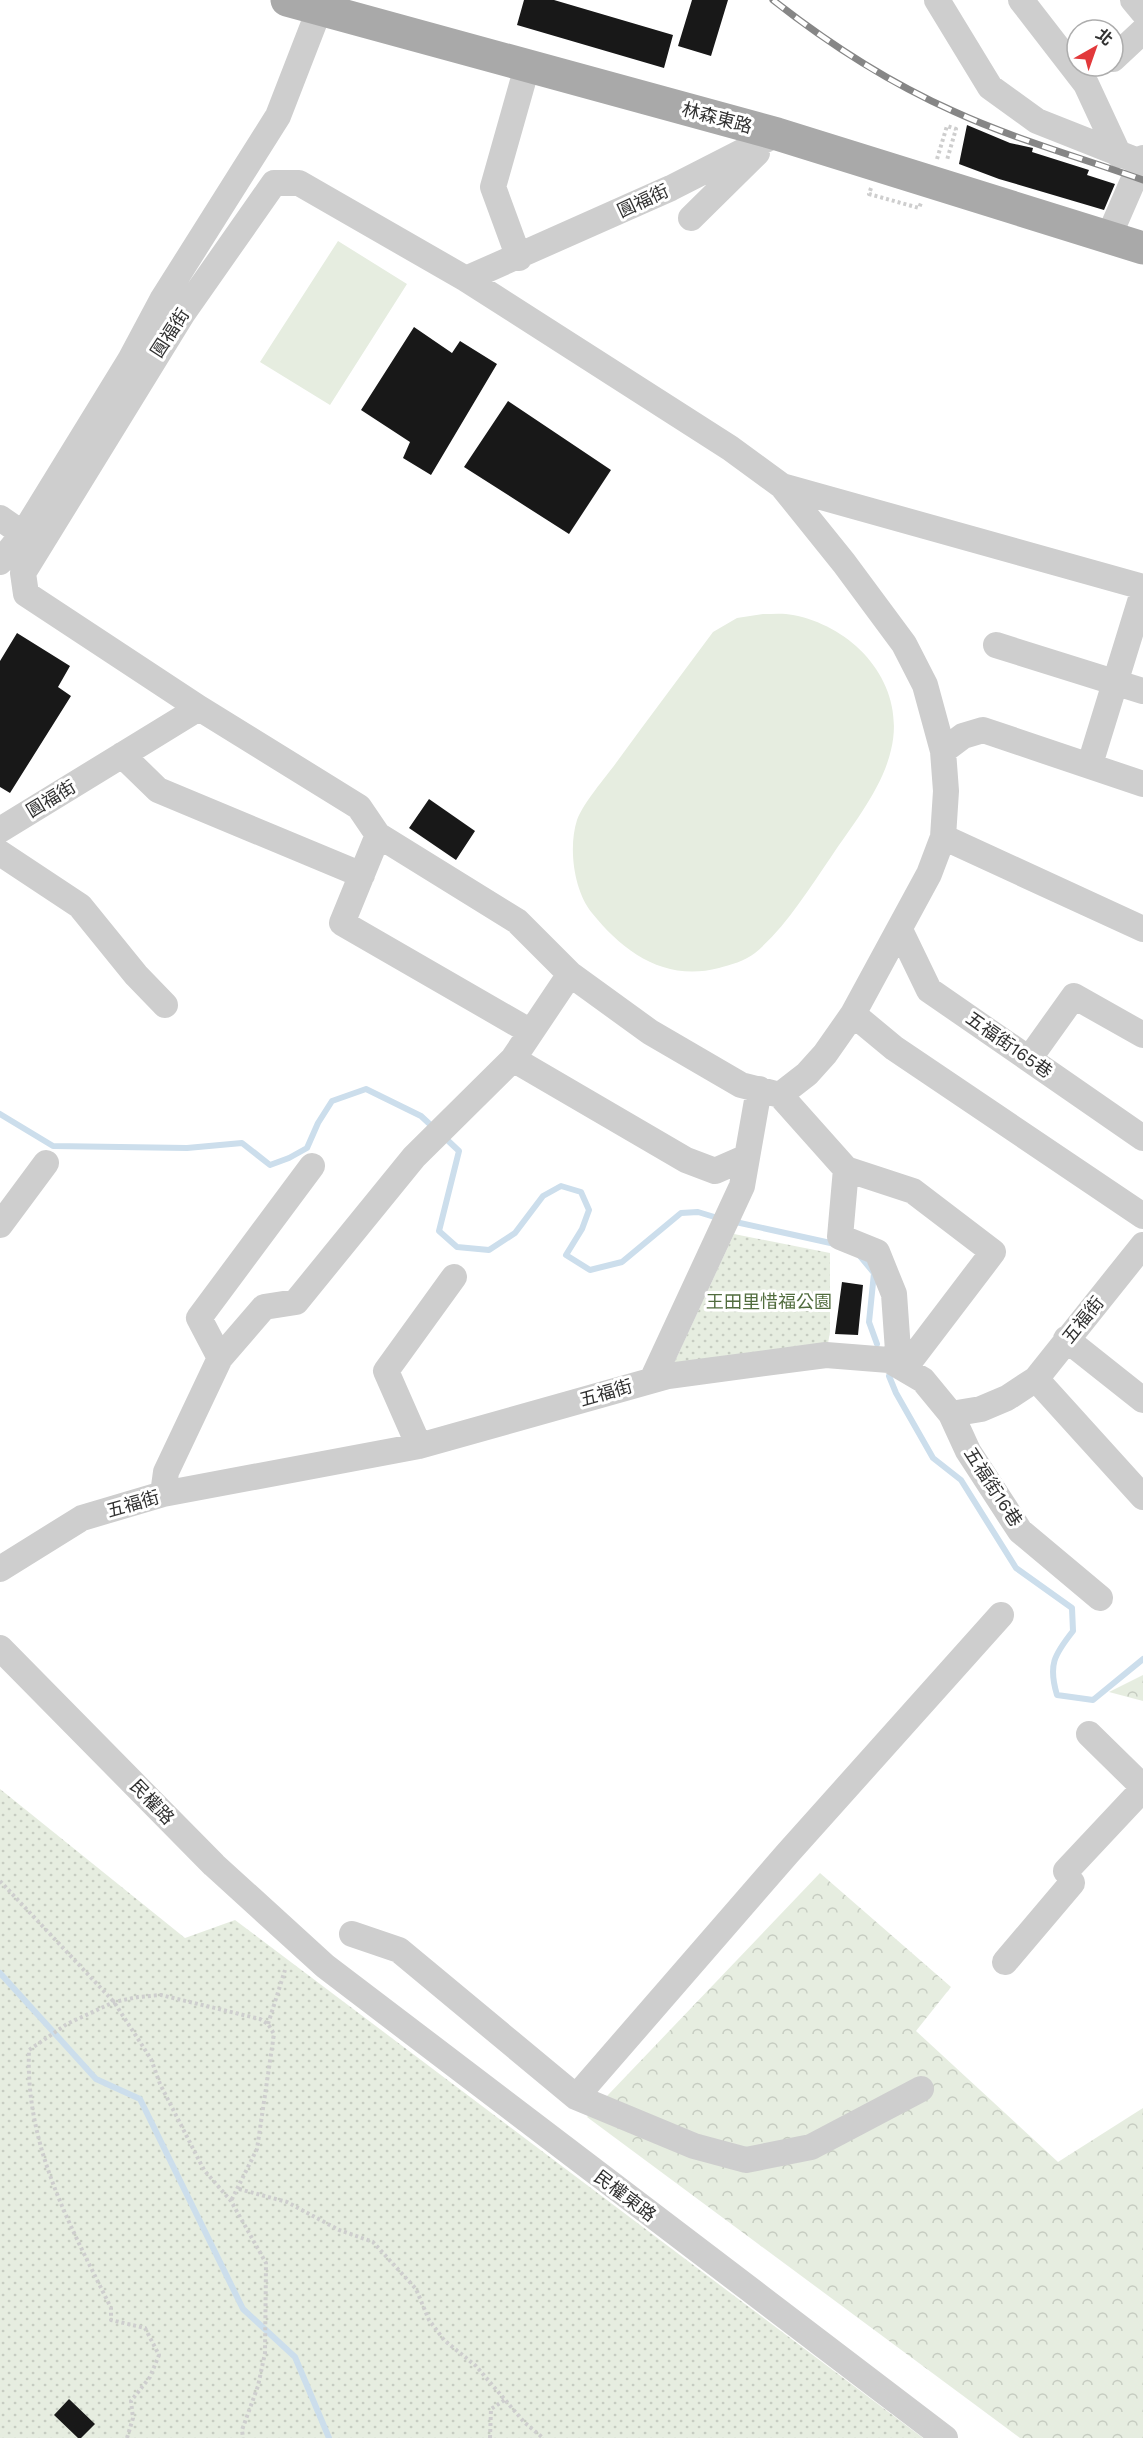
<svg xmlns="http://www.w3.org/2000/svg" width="1143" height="2438" font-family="'Work Sans','Noto Sans TC',sans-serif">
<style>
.grass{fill:#e6ede0}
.forest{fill:url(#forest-crowns)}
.park{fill:url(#park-dots)}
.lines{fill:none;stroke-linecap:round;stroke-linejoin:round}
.stream{stroke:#ccdeec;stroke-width:6}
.building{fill:#181818}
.path{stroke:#cecece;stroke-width:4;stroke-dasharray:3 3;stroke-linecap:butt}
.minor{stroke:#cecece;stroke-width:26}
.major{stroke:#a9a9a9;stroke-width:33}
.rail-casing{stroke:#868686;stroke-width:7}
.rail{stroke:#fff;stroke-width:4.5;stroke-dasharray:14;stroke-linecap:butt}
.labels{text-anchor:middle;stroke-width:6;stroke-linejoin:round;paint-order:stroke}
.street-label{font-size:18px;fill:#313131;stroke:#fff}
.park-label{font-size:18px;fill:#516c3e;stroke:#fff}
</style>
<defs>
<pattern id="forest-crowns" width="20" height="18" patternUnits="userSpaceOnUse" patternTransform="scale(1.5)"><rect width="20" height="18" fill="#e6ede0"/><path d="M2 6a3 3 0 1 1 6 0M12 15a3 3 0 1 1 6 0" fill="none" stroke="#c6ccc1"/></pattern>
<pattern id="park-dots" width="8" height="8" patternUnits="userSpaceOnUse" patternTransform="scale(1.5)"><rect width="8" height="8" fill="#e6ede0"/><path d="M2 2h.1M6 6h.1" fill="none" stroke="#c6ccc1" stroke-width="1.8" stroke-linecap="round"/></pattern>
</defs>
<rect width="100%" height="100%" fill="#fff"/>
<path class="grass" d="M338 241 407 284 330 405 260 362Z
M763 614C773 614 784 613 793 615 855 627 907 684 891 750 882 789 853 824 831 857 809 889 785 928 755 953 745 961 730 965 719 968 666 982 624 953 592 913 574 891 568 848 577 820 584 802 605 778 616 763 648 719 681 675 713 632L737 618Z"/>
<path class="forest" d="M1143 1675V1701L1109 1692Z
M820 1873 951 1987 916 2031 1058 2162 1143 2108V2438H1020L587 2117Z"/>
<path class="park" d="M734 1234 830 1253V1332L826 1355 668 1376Z
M0 1789 185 1938 235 1920 923 2438H0Z"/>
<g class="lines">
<path class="stream" d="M0 1114 53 1146 187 1148 242 1143 270 1165 289 1158 307 1148 318 1123 332 1101 366 1089 421 1116 435 1129
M443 1136 459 1151 439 1231 457 1247 489 1250 515 1233 543 1196 561 1186 581 1192 589 1210 582 1229 566 1255 590 1270 622 1262 681 1213 698 1212 721 1219
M731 1221 835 1244
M860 1256 874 1273 869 1322 877 1344
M889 1376 896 1393 933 1458 961 1480 1016 1568 1072 1608 1073 1631C1054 1655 1048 1665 1057 1695L1093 1700 1143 1659
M0 1973 96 2079 140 2099 243 2309 295 2357 329 2438"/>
</g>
<path class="building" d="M524 0H554L673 35 664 68 517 25Z
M692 0H728L711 56 678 46Z
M967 125 1010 143 1033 148 1032 152 1089 170 1087 175 1115 184 1104 210 999 179 959 164Z
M414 327 452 353 460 341 497 364 431 475 403 458 410 442 361 410Z
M508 401 611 470 569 534 464 467Z
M17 633 70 666 58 687 71 696 10 793 0 787V661Z
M429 799 475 831 456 860 409 828Z
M842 1282 863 1285 858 1335 835 1334Z
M69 2399 95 2424 81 2438H78L54 2415Z"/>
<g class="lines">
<path class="path" d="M937 159 947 126 956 129 947 160
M871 188 869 194 919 208 921 203
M0 1881 114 2002 151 2059 160 2084 204 2170 231 2201 266 2263 265 2353 258 2386 242 2430 243 2438
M268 2024 285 1970
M239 2189 287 2202 339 2230 373 2242 416 2289 429 2320 444 2340 476 2366 524 2422 543 2438
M127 2438 133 2418 131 2401 150 2377 159 2355 145 2328 111 2320V2308C70 2225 25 2146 29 2050L67 2024 114 2002 138 1997 161 1995 260 2019 268 2024 274 2034 257 2149 231 2201
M490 2438 491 2409 506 2399"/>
<path class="minor" d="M937 0 990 87 1037 121 1143 163
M1021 0 1086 84 1119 155
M1133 0 1143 12
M1113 59 1143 31
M691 218 757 153
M1109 236 1143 158
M519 258 493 187 527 67
M466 279 671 188 777 134
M782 486 1143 587
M0 518 23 534
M0 562 23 534 130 360 162 300 278 116 323 0
M996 645 1143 691
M199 708 359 807 378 835 517 921 570 974 650 1032 741 1085 780 1095 807 1074 825 1054 853 1014 929 874 943 837 1143 929
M943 751 963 736 983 730 1143 784
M122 755 158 790 362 875
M1090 764 1143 592
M0 830 199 708 26 594 23 573 183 313 274 183H299L466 279 730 448 782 486 844 563 904 644 925 685 943 751 946 791 943 837
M378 835 342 923 531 1032
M0 853 80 906 136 975 165 1005
M900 930 929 990 1143 1138
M853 1014 894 1048 1143 1216
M513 1059 686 1160 715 1171 747 1157
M1029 1059 1074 996 1143 1035
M780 1095 846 1169 840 1237 877 1252 894 1294 899 1365
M846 1169 913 1191 993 1252 904 1369
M0 1225 46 1163
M1066 1339 1143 1400
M220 1358 264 1307 296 1302 414 1157 513 1059 570 974
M1036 1379 1143 1497
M652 1380 742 1186 759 1089
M951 1414 968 1451 1020 1531 1100 1598
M419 1446 386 1371 454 1277
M163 1494 166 1472 220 1358 199 1318 312 1166
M0 1569 82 1518 163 1494 419 1446 668 1376 826 1355 889 1360 923 1380 951 1414 981 1409 1007 1398 1036 1379 1143 1245
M0 1648 214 1865 325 1966 945 2438
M1089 1734 1143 1787
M1066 1871 1143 1789
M352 1934 399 1950 576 2097 694 2146 746 2160 811 2147 921 2089
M1005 1962 1072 1883
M576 2097 787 1854 1001 1615"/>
<path class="major" d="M287 0 777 134 1143 248"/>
<defs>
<path id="rail" d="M773 0C829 44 888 82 953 111 1014 139 1079 157 1143 180"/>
</defs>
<use href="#rail" class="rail-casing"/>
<use href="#rail" class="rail"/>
</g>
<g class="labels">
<g class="street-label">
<text transform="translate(717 118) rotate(15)" y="6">林森東路</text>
<text transform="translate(643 201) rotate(-25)" y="6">圓福街</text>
<text transform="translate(170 333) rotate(-57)" y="6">圓福街</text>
<text transform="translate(51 799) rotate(-31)" y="6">圓福街</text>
<text transform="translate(1009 1045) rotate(35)" y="6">五福街165巷</text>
<text transform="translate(1083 1320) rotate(-51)" y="6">五福街</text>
<text transform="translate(606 1393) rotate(-16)" y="6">五福街</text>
<text transform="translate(993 1487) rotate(57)" y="6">五福街16巷</text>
<text transform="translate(133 1504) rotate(-16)" y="6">五福街</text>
<text transform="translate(152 1802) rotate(46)" y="6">民權路</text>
<text transform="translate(625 2196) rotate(37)" y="6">民權東路</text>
</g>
<g class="park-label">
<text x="769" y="1308">王田里惜福公園</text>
</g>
</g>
<g transform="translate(1095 48) rotate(40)"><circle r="28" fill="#ffffff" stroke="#adadad" stroke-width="1.5"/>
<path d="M0-4.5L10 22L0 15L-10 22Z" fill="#e2393b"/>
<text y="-9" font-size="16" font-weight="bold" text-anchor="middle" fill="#313131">北</text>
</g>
</svg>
